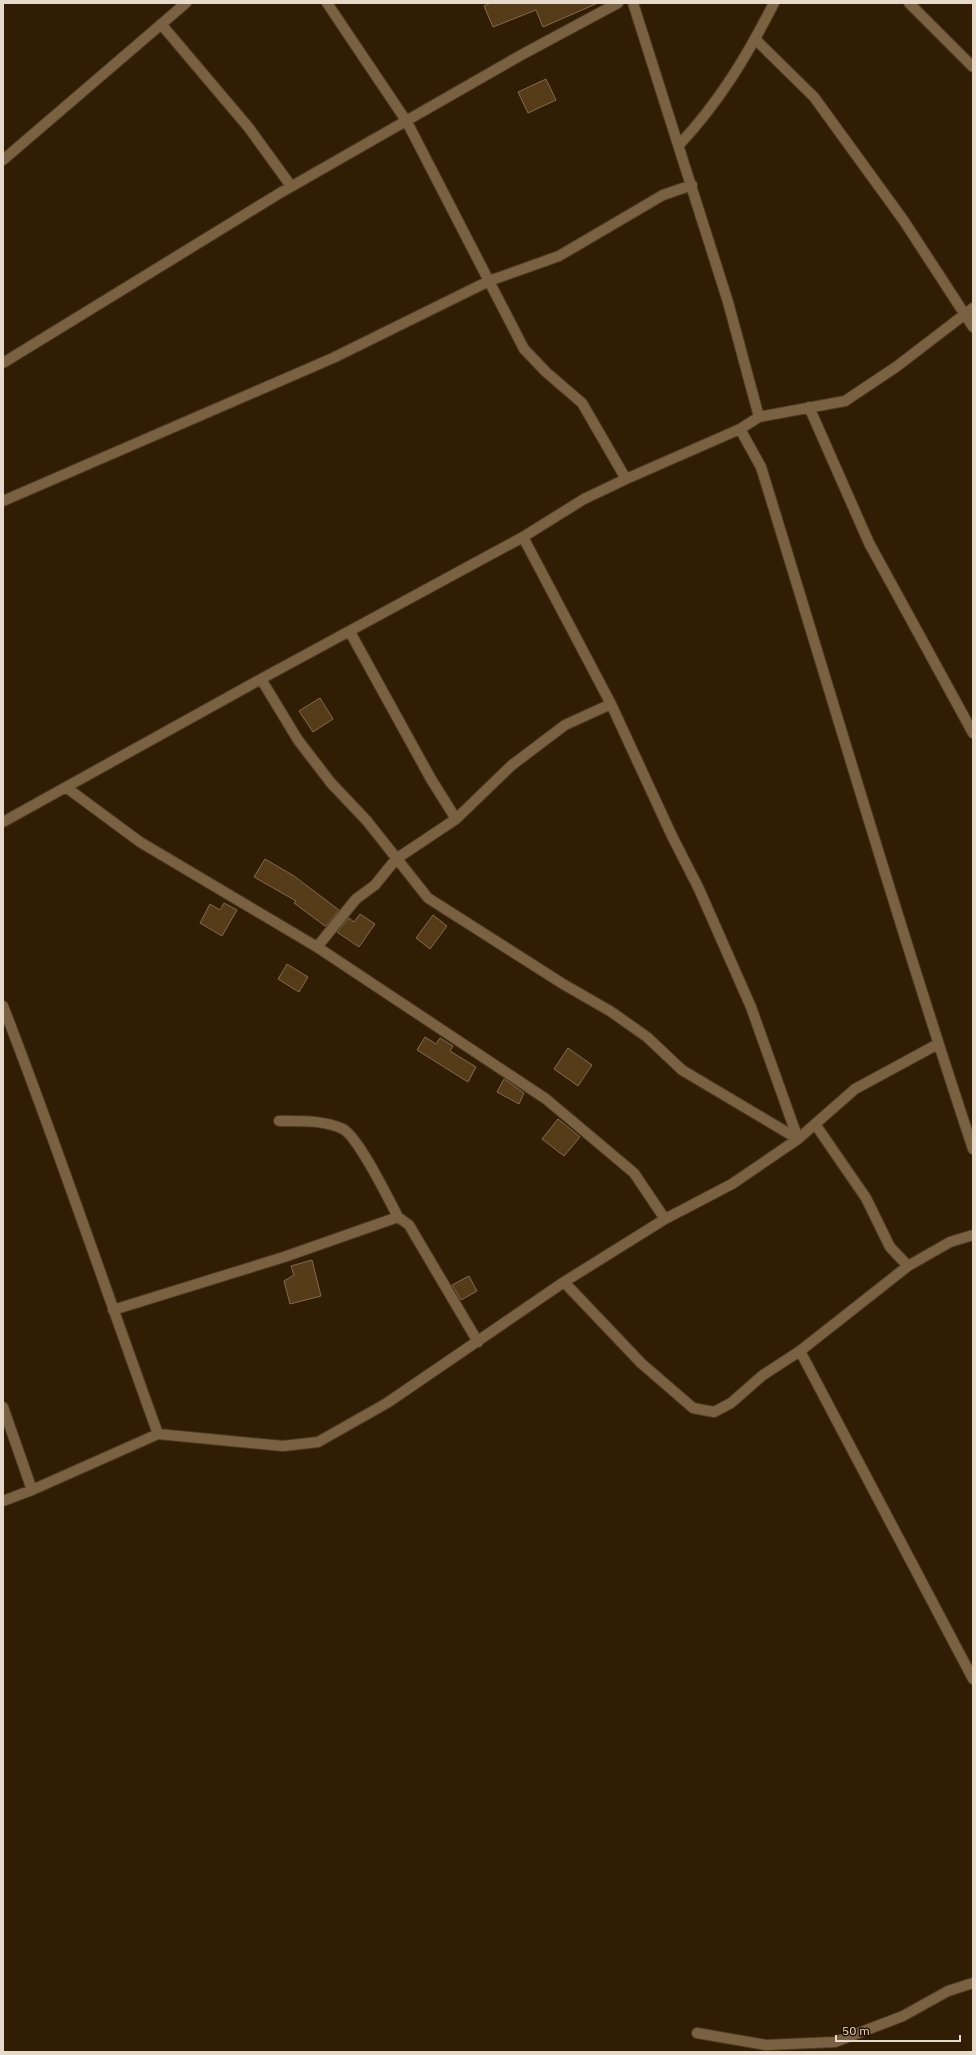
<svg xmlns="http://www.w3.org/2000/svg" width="976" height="2055" font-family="'IBM Plex Sans',sans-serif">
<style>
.building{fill:#563b18;stroke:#826b50}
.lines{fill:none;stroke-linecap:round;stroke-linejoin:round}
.minor-casing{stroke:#4d3b23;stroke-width:12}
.minor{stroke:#7a6142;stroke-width:10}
</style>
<rect width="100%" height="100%" fill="#301d03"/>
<path class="building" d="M491 3H598L543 27 536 10 493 27 484 6Z
M546 79 556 100 528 113 518 92Z
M320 698 333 719 313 732 299 711Z
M265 859 294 876 339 910 327 925 325 926 294 903 296 901 254 877Z
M224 903 237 910 222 936 200 923 210 904 220 910Z
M360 914 375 924 359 947 337 932 349 918 354 922Z
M433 915 447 926 430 949 416 938Z
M287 964 308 977 299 992 278 979Z
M425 1037 436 1044 440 1038 453 1046 450 1051 476 1067 468 1082 417 1050Z
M568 1048 592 1065 578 1086 554 1069Z
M504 1079 524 1093 519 1104 497 1092Z
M558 1119 580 1137 564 1156 542 1139Z
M312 1260 321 1296 290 1304 284 1281 294 1275 291 1266Z
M469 1276 477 1291 461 1300 452 1285Z"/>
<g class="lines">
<defs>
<path id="minor" d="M327 3 407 122 524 349 546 372 582 403 626 479
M633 3 728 302 759 417
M909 3 973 67
M161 24 249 128 291 186
M756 40 814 97 904 221 973 327
M679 145C720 101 747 56 774 3
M3 160 186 3
M3 363 280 193 523 54 618 3
M809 407 869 543 973 733
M740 429 761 467C831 694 898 923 973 1149
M3 501 333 358 489 281 559 256 663 195 692 185
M523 537 611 704 672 836 699 889 751 1007 798 1139
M350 632 431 779 456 819
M261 679 298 740 331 783 367 821 428 898 563 984 610 1011 647 1037 682 1070 798 1139
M67 788 140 842 317 947 546 1099 634 1173 665 1219
M3 822 261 679 523 537 584 499 626 479 740 429 759 417 845 401 896 367 973 308
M317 947 356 899 375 885 396 859 456 819 512 765 565 725 611 704
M3 1006C58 1147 106 1291 158 1434L32 1490
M279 1121C300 1121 324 1120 343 1129 359 1138 388 1198 398 1217L409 1225 478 1342
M815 1124 866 1198 890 1247 908 1266
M564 1282 641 1363 693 1408 714 1412 731 1403 763 1375 800 1351 908 1266 950 1242 973 1235
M113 1310 284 1257 398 1217
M800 1351 973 1679
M3 1407 32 1490 3 1501
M158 1434 283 1446 318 1442 387 1403 564 1282 665 1219 732 1184 798 1139 855 1089 938 1044
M697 2033 766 2045 835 2042 903 2016 948 1991 973 1983"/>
</defs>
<use href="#minor" class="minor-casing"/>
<use href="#minor" class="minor"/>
</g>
<rect width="976" height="2055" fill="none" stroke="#e7dacb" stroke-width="8"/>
<path d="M836 2035v6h124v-6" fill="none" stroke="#e7dacb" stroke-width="2"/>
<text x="842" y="2035" font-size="12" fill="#e7dacb" stroke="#261400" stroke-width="3" paint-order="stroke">50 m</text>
</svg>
